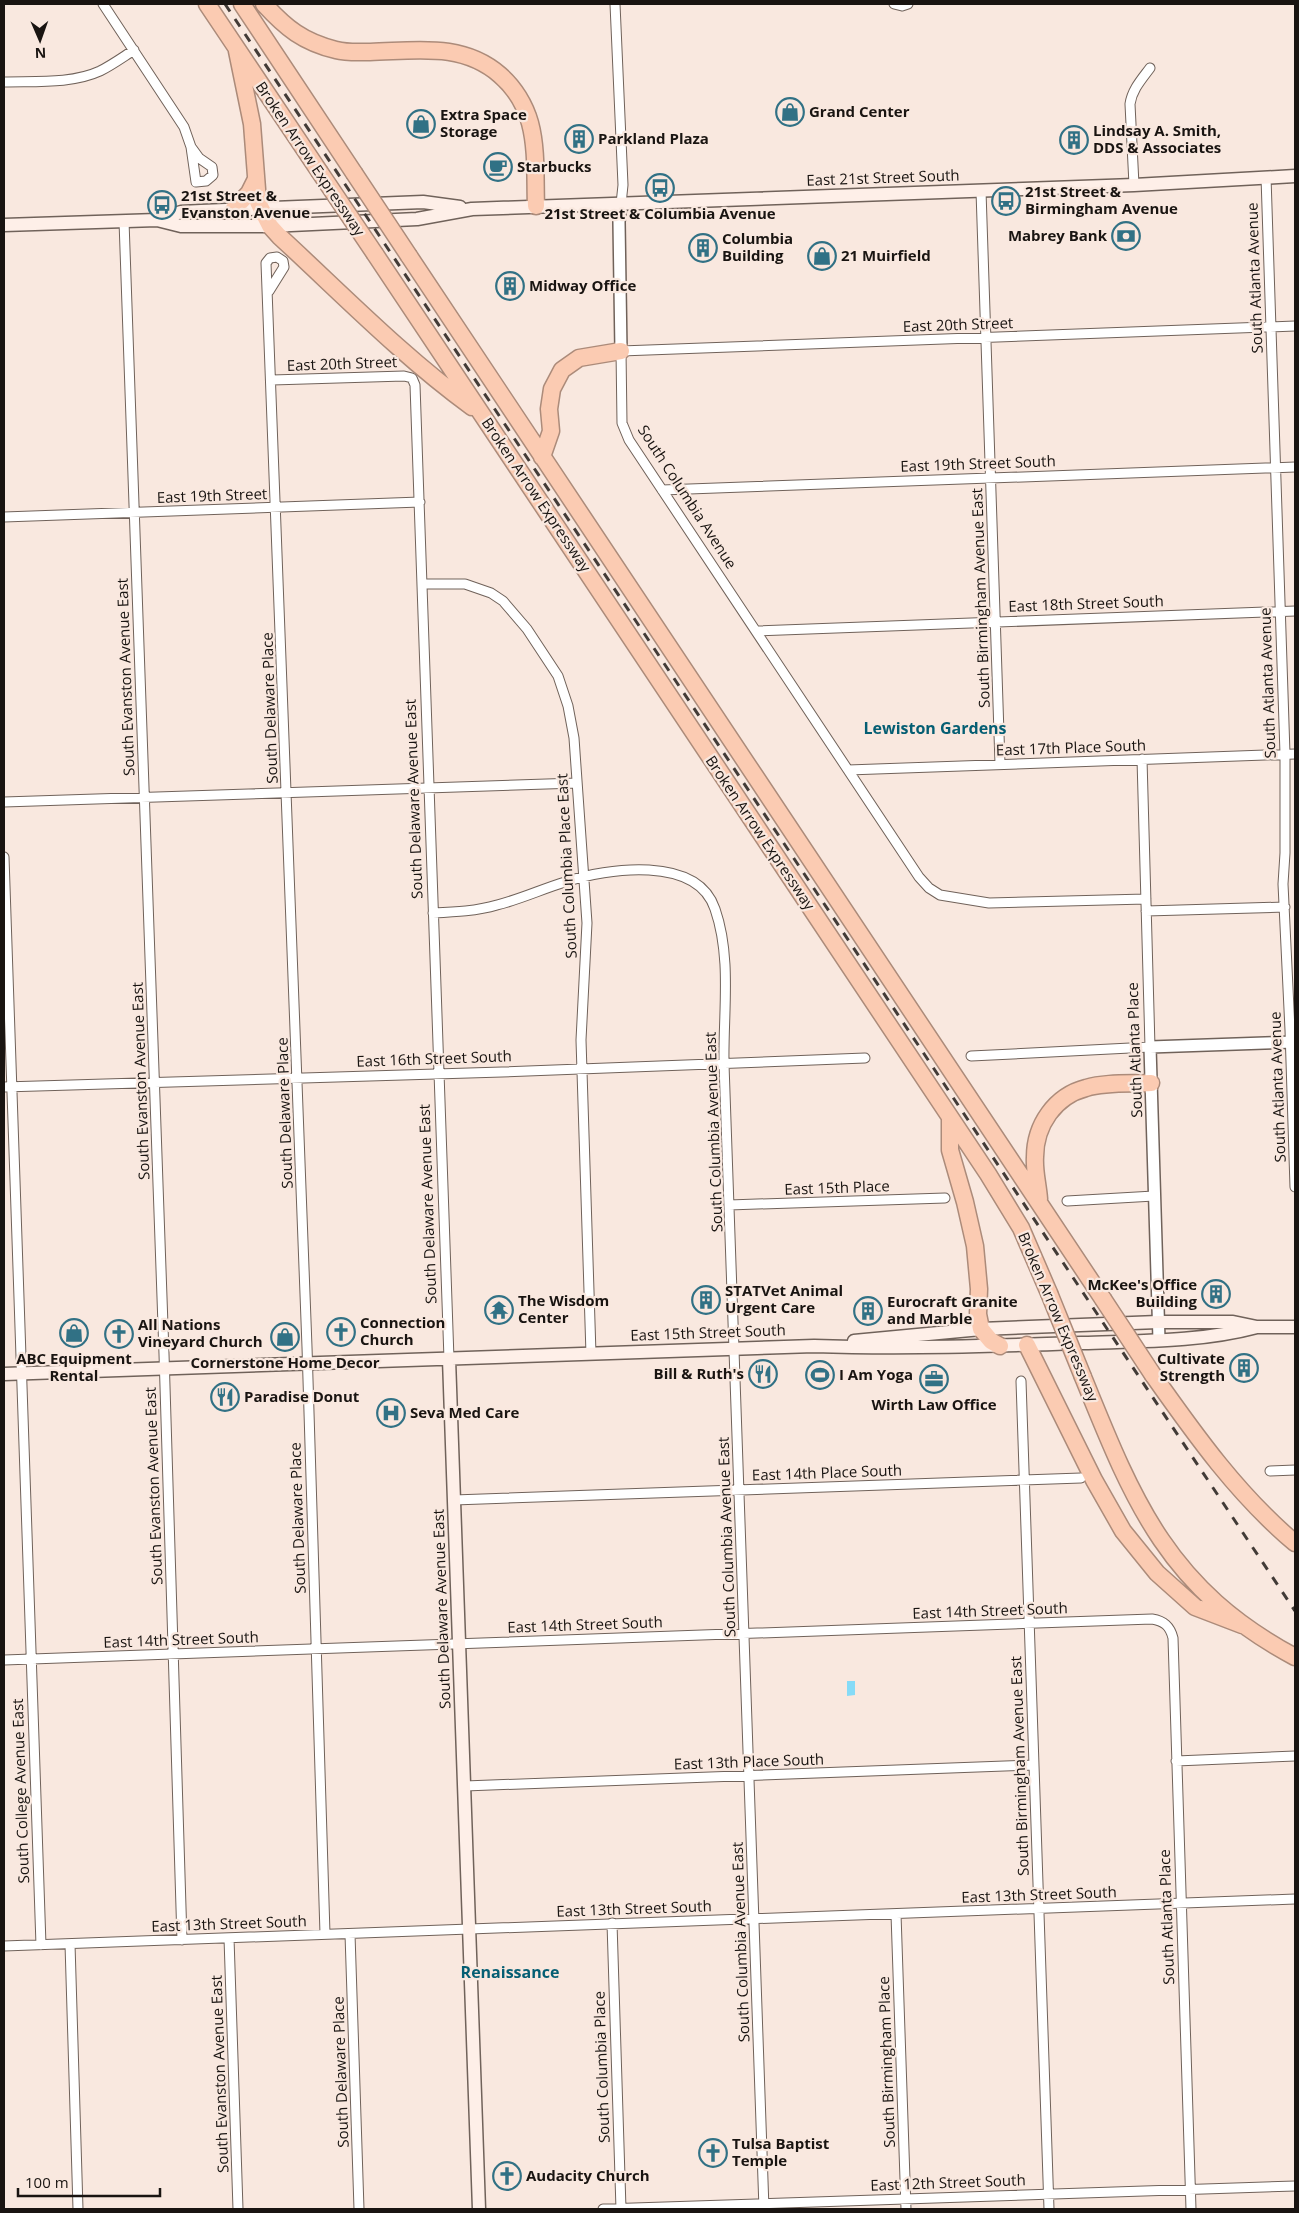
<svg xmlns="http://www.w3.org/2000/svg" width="1299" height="2213" font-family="'Open Sans',sans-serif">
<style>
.water{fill:#86dbf7}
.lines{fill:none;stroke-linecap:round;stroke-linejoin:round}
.minor-casing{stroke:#70625a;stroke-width:11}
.tertiary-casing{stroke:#70625a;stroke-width:14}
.secondary-casing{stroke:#70625a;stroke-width:15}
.motorway-casing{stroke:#ac8b7a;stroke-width:19}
.minor{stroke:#fff;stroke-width:9}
.tertiary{stroke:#fff;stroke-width:11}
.secondary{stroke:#feefe8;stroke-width:12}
.motorway{stroke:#fbcbb2;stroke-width:16}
.rail{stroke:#423b37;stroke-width:3;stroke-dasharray:9 9;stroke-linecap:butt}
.motorway-bridge-casing{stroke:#ac8b7a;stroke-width:19;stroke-linecap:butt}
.motorway-bridge{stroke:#fbcbb2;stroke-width:16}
.labels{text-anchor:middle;stroke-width:4.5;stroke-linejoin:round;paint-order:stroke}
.poi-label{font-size:15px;font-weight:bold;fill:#191411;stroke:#f9e8df;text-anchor:start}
.street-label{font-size:15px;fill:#191411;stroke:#f9e8df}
.neighbourhood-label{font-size:16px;font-weight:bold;fill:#055e73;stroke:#f9e8df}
</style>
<rect width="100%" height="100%" fill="#f9e8df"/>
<path class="water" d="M847 1681H855V1695L847 1696Z"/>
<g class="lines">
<defs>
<path id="minor" d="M103 4 184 127 191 147 196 182 206 181 213 175 212 167 199 158 191 147
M615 4 623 185 621 204
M894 4 902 6 908 4
M4 82C35 81 72 84 100 71 112 65 123 57 134 50
M1266 177 1285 754V853L1283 884 1290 1030 1295 1187
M1134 185 1130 104C1132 90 1141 80 1150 68
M981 191 1000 764
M124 221 164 1354 182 1940
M269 291 284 267 283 261 277 257 270 258 266 263 307 1347 325 1934
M272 380 404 376 412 378 415 385 449 1359
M662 490 1295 467
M4 517 420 502
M423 584H465L491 593 503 601 527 629 558 676 568 706 574 738 587 923 581 1040 591 1354
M757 631 1295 611
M848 770 1295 754
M4 802 577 783
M4 857 41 1945
M1146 899 989 903 940 895 929 888 919 877 629 440 622 423 621 351 1295 326
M1146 911 1285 907
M433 913C455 912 477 911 497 905 521 899 542 889 565 882 607 868 697 855 715 909 732 958 723 1013 724 1064L764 2209
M971 1056 1150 1047 1142 759
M4 1087 502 1072 865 1058
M1067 1201 1154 1196
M729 1205 945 1198
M1021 1381 1049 2209
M1270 1471 1295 1470
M454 1500 1081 1478
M4 1660 1152 1619C1164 1621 1170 1626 1173 1638L1191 2209
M1176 1761 1295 1756
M465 1786 1034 1765
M896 1914 906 2209
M612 1923 621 2209
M350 1934 359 2209
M229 1938 238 2209
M70 1944 78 2209
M4 1946 1295 1899
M603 2209 1295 2186"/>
<path id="tertiary" d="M621 351 619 222 621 204
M1159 1340 1150 1047 1295 1042"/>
<path id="secondary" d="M157 220 181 212 201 211 423 202 460 207
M4 225 157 220 181 226H270L417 219 472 209 1134 185 1295 176
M854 1341 981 1329 1158 1322H1233L1257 1327H1295
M449 1359 479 2209
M4 1374 814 1346C904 1349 993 1346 1083 1343 1141 1341 1201 1342 1257 1327"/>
<path id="motorway" d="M207 4 319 171
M242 4 354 173
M264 4C286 28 303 42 336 50 347 53 359 52 370 52 416 51 462 42 500 75 514 87 525 105 530 123 537 149 535 179 536 206
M237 51 252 124 258 202 270 226 279 236C342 294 402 356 472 407
M233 210 249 193 256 179
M375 254 988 1174 1021 1228 1049 1293
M409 256 1103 1299
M542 457 551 431 549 409 552 389 562 370 579 358 621 351
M950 1118V1150L965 1202 975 1246 979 1289 978 1314 981 1329 991 1341 1000 1346
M1039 1199C1038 1185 1034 1171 1035 1157 1035 1125 1055 1096 1086 1088 1106 1082 1130 1084 1151 1083
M1027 1345 1094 1480 1123 1531 1157 1573 1195 1607 1242 1625
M1153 1375C1196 1436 1238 1495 1295 1543
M1083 1377C1134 1503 1168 1589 1295 1657"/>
</defs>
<use href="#minor" class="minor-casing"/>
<use href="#tertiary" class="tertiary-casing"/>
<use href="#secondary" class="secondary-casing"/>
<use href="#motorway" class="motorway-casing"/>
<use href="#minor" class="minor"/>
<use href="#tertiary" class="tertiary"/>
<use href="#secondary" class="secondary"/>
<use href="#motorway" class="motorway"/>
<path class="rail" d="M225 4 1295 1611"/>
<defs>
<path id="motorway-bridge" d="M319 171 375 254
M354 173 409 256
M1049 1293 1083 1377
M1103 1299 1153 1375"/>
</defs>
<use href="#motorway-bridge" class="motorway-bridge-casing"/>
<use href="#motorway-bridge" class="motorway-bridge"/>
</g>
<defs>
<symbol id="shop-ring" viewBox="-11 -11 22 22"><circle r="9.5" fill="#f9e8df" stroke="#317185" stroke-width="1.5"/><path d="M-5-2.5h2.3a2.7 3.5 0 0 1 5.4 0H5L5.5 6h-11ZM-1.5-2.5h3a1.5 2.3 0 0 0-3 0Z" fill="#317185"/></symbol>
<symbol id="building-ring" viewBox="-11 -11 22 22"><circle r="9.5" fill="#f9e8df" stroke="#317185" stroke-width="1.5"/><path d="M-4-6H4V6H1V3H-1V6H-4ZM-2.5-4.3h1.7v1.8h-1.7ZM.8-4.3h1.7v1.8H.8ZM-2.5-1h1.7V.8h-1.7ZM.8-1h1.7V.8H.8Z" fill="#317185"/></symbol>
<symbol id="cafe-ring" viewBox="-11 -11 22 22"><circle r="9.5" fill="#f9e8df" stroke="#317185" stroke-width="1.5"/><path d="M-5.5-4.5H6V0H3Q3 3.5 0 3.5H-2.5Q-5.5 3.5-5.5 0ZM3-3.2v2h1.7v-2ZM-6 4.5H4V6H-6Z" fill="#317185"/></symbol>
<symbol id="bus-ring" viewBox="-11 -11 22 22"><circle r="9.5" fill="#f9e8df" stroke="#317185" stroke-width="1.5"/><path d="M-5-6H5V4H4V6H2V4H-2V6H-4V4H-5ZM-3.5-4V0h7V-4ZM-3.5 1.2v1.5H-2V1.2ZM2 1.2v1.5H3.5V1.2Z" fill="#317185"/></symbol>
<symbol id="bank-ring" viewBox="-11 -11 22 22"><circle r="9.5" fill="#f9e8df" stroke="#317185" stroke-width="1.5"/><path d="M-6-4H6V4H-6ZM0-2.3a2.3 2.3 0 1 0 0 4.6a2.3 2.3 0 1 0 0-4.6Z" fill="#317185"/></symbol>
<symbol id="temple-ring" viewBox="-11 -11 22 22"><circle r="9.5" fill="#f9e8df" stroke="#317185" stroke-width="1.5"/><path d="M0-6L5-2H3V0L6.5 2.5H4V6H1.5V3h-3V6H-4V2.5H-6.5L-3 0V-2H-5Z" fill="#317185"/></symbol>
<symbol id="church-ring" viewBox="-11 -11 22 22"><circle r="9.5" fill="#f9e8df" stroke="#317185" stroke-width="1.5"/><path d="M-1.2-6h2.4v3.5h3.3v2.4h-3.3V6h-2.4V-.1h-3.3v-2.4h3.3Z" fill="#317185"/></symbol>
<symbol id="restaurant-ring" viewBox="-11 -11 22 22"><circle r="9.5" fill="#f9e8df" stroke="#317185" stroke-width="1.5"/><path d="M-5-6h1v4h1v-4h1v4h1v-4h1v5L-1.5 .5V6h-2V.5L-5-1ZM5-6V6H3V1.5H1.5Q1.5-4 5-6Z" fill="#317185"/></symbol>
<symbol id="stadium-ring" viewBox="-11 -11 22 22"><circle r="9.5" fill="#f9e8df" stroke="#317185" stroke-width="1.5"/><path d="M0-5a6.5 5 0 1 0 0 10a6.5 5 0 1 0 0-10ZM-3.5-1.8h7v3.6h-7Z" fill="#317185"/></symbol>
<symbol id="office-ring" viewBox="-11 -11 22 22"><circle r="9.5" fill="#f9e8df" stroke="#317185" stroke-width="1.5"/><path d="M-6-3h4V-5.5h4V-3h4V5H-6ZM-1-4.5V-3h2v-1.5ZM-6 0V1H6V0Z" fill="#317185"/></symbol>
<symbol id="hospital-ring" viewBox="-11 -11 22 22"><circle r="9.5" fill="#f9e8df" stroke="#317185" stroke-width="1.5"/><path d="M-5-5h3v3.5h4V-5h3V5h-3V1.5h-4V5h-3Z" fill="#317185"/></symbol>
</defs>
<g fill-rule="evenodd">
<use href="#shop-ring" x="774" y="96" width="32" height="32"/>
<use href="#shop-ring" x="405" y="108" width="32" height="32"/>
<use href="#building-ring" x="563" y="123" width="32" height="32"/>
<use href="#building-ring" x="1058" y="124" width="32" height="32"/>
<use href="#cafe-ring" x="482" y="151" width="32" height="32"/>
<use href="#bus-ring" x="644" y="172" width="32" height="32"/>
<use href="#bus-ring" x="990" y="185" width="32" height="32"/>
<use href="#bus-ring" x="146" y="189" width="32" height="32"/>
<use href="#bank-ring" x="1110" y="220" width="32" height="32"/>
<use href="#building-ring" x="687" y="232" width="32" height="32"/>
<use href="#shop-ring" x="806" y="240" width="32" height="32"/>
<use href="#building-ring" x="494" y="270" width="32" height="32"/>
<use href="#building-ring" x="1200" y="1278" width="32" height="32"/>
<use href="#building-ring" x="690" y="1284" width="32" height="32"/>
<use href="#temple-ring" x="483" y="1294" width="32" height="32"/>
<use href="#building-ring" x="852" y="1295" width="32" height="32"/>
<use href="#church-ring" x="325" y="1316" width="32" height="32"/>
<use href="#shop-ring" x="58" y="1317" width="32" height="32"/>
<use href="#church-ring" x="103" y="1318" width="32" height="32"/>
<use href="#shop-ring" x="269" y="1321" width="32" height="32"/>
<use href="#building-ring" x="1228" y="1352" width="32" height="32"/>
<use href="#restaurant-ring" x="747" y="1358" width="32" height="32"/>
<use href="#stadium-ring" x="804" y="1359" width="32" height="32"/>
<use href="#office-ring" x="918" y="1363" width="32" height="32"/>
<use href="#restaurant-ring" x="209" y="1381" width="32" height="32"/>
<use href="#hospital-ring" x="375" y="1397" width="32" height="32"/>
<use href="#church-ring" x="697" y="2137" width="32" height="32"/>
<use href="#church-ring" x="491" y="2160" width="32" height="32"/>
</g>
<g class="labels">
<g class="poi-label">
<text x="809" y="117">Grand Center</text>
<text x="440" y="120">Extra Space<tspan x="440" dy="17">Storage</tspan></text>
<text x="1093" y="136">Lindsay A. Smith,<tspan x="1093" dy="17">DDS &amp; Associates</tspan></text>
<text x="598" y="144">Parkland Plaza</text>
<text x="517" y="172">Starbucks</text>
<text x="1025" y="197">21st Street &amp;<tspan x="1025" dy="17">Birmingham Avenue</tspan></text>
<text x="181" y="201">21st Street &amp;<tspan x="181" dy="17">Evanston Avenue</tspan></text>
<text x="660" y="219" text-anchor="middle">21st Street &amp; Columbia Avenue</text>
<text x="1107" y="241" text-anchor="end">Mabrey Bank</text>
<text x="722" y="244">Columbia<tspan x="722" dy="17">Building</tspan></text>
<text x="841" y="261">21 Muirfield</text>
<text x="529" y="291">Midway Office</text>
<text x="1197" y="1290" text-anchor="end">McKee's Office<tspan x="1197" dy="17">Building</tspan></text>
<text x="725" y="1296">STATVet Animal<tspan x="725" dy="17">Urgent Care</tspan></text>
<text x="518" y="1306">The Wisdom<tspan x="518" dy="17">Center</tspan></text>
<text x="887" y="1307">Eurocraft Granite<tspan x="887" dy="17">and Marble</tspan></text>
<text x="360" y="1328">Connection<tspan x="360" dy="17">Church</tspan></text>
<text x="138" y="1330">All Nations<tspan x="138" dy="17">Vineyard Church</tspan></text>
<text x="74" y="1364" text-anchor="middle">ABC Equipment<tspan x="74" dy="17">Rental</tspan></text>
<text x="1225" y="1364" text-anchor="end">Cultivate<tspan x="1225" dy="17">Strength</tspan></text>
<text x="285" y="1368" text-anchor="middle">Cornerstone Home Decor</text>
<text x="744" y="1379" text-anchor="end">Bill &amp; Ruth's</text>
<text x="839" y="1380">I Am Yoga</text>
<text x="244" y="1402">Paradise Donut</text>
<text x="934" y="1410" text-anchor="middle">Wirth Law Office</text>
<text x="410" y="1418">Seva Med Care</text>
<text x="732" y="2149">Tulsa Baptist<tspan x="732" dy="17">Temple</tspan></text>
<text x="526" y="2181">Audacity Church</text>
</g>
<g class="street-label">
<text transform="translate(310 159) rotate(56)" y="5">Broken Arrow Expressway</text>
<text transform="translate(883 178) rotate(-2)" y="5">East 21st Street South</text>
<text transform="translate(1255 278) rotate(-92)" y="5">South Atlanta Avenue</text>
<text transform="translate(958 325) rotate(-2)" y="5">East 20th Street</text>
<text transform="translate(342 364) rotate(-2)" y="5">East 20th Street</text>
<text transform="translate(978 464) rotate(-2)" y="5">East 19th Street South</text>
<text transform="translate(536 495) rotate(56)" y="5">Broken Arrow Expressway</text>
<text transform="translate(212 496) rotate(-2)" y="5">East 19th Street</text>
<text transform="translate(687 497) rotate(57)" y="5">South Columbia Avenue</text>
<text transform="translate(981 598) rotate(-92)" y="5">South Birmingham Avenue East</text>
<text transform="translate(1086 604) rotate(-2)" y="5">East 18th Street South</text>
<text transform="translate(126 677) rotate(-92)" y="5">South Evanston Avenue East</text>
<text transform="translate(1268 683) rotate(-92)" y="5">South Atlanta Avenue</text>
<text transform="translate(270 708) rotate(-92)" y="5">South Delaware Place</text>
<text transform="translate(1071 748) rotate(-2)" y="5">East 17th Place South</text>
<text transform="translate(414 799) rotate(-92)" y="5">South Delaware Avenue East</text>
<text transform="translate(760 833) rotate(56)" y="5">Broken Arrow Expressway</text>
<text transform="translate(567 866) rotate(-93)" y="5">South Columbia Place East</text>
<text transform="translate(1135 1050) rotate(-92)" y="5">South Atlanta Place</text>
<text transform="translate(434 1059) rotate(-2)" y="5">East 16th Street South</text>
<text transform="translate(141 1081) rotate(-92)" y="5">South Evanston Avenue East</text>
<text transform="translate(1278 1087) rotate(-92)" y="5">South Atlanta Avenue</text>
<text transform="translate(285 1113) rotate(-92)" y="5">South Delaware Place</text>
<text transform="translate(714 1132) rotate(-92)" y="5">South Columbia Avenue East</text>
<text transform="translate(837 1188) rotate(-2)" y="5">East 15th Place</text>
<text transform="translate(428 1204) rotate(-92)" y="5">South Delaware Avenue East</text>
<text transform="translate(1058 1317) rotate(67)" y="5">Broken Arrow Expressway</text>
<text transform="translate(708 1333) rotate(-2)" y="5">East 15th Street South</text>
<text transform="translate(827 1473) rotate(-2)" y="5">East 14th Place South</text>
<text transform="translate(154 1486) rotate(-92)" y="5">South Evanston Avenue East</text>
<text transform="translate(298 1518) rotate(-92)" y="5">South Delaware Place</text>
<text transform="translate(727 1537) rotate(-92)" y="5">South Columbia Avenue East</text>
<text transform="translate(442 1609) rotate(-92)" y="5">South Delaware Avenue East</text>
<text transform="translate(990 1611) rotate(-2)" y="5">East 14th Street South</text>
<text transform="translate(585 1625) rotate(-2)" y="5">East 14th Street South</text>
<text transform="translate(181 1640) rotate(-2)" y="5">East 14th Street South</text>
<text transform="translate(749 1762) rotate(-2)" y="5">East 13th Place South</text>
<text transform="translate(1020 1766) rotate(-92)" y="5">South Birmingham Avenue East</text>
<text transform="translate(21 1791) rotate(-92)" y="5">South College Avenue East</text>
<text transform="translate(1039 1895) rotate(-2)" y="5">East 13th Street South</text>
<text transform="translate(634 1909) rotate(-2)" y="5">East 13th Street South</text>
<text transform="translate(1167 1917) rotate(-92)" y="5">South Atlanta Place</text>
<text transform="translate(229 1924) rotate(-2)" y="5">East 13th Street South</text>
<text transform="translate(741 1942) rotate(-92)" y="5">South Columbia Avenue East</text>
<text transform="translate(887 2062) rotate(-92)" y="5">South Birmingham Place</text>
<text transform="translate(602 2067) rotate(-92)" y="5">South Columbia Place</text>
<text transform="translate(341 2072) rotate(-92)" y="5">South Delaware Place</text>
<text transform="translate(220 2074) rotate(-92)" y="5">South Evanston Avenue East</text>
<text transform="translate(948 2183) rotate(-2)" y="5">East 12th Street South</text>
</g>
<g class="neighbourhood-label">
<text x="935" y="734">Lewiston Gardens</text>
<text x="510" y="1978">Renaissance</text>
</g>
</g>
<rect width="1299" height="2213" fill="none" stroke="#191411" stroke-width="10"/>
<g transform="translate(40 40) rotate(178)" stroke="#f9e8df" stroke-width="4" paint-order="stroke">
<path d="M0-4L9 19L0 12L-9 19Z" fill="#191411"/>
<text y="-8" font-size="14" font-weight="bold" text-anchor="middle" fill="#191411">N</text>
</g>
<path d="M18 2188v8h142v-8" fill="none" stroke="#191411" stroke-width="2.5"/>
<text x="25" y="2188" font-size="15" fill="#191411" stroke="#f9e8df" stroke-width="4" paint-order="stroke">100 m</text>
</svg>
